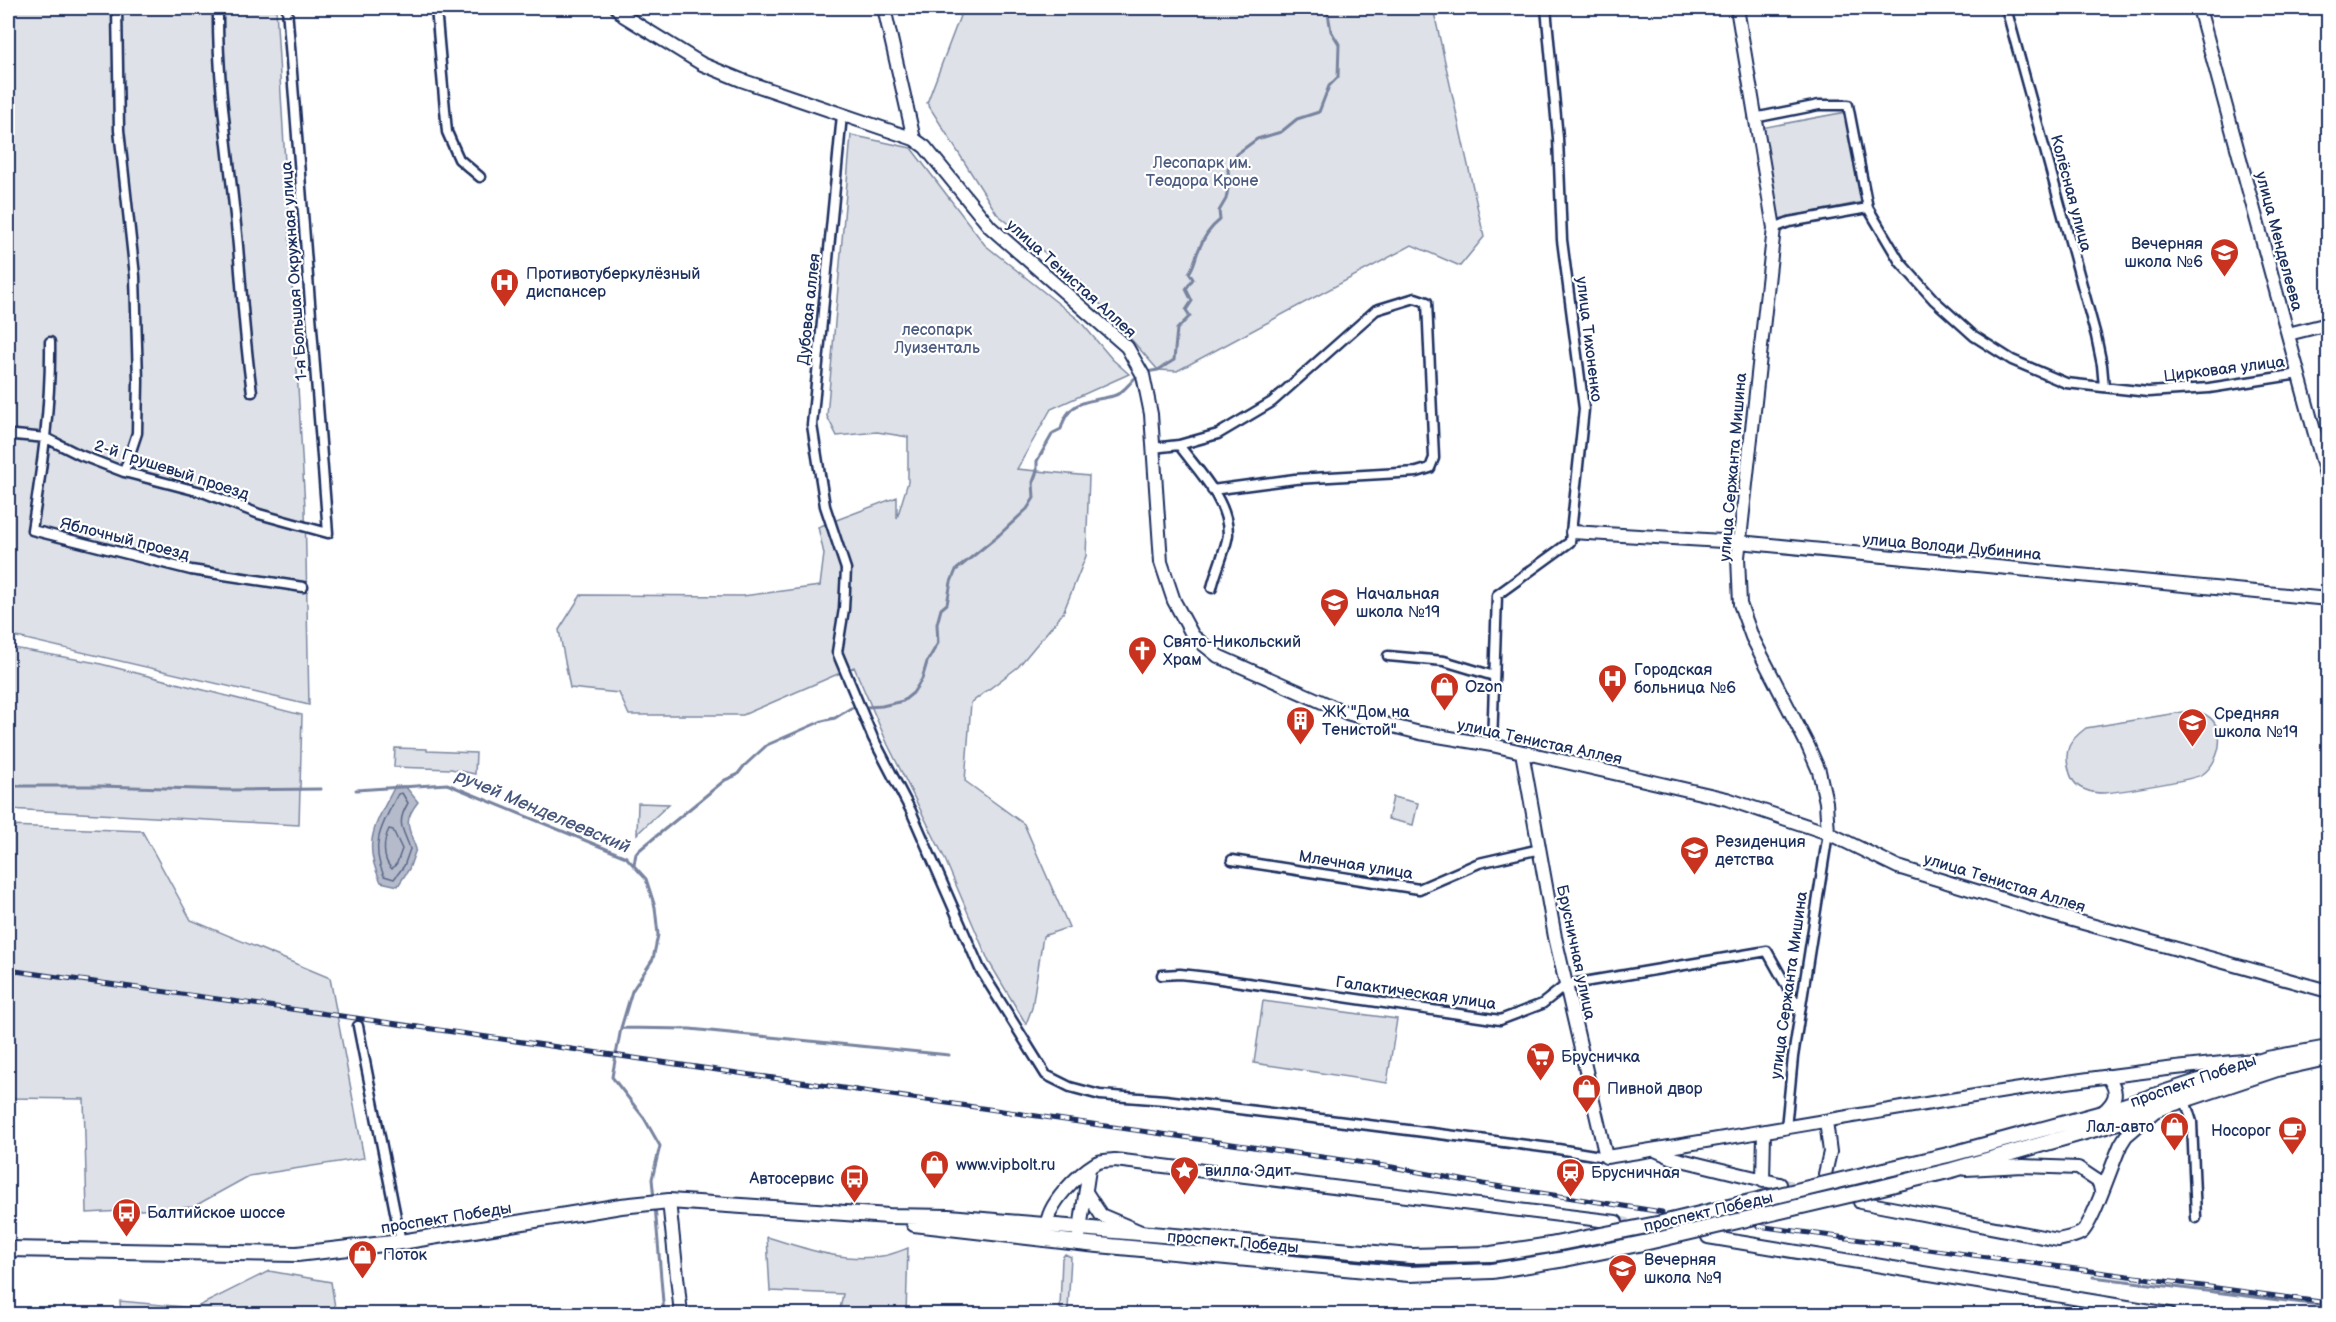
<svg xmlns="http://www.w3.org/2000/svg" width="2336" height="1322" font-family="'Balsamiq Sans',sans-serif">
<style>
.green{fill:#dee1e7;stroke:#7c88a2;stroke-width:1.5}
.water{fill:#b5bbca;stroke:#77839f;stroke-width:1.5}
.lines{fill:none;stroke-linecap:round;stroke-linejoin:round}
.shore{stroke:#596789;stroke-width:1.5}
.stream{stroke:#77839f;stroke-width:3}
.secondary-tunnel{stroke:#d1d5df;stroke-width:12;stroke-dasharray:12 6;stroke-linecap:butt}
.street-casing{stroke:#1b2f5e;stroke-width:13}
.secondary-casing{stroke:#1b2f5e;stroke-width:16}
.primary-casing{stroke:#1b2f5e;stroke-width:18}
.street{stroke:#fff;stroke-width:8}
.secondary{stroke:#fff;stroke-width:12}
.primary{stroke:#fff;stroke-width:14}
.rail-casing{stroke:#1b2f5e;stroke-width:5}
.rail{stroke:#fff;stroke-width:3;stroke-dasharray:9;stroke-linecap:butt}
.primary-bridge-casing{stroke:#1b2f5e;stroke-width:18;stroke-linecap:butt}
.primary-bridge{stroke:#fff;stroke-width:14}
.labels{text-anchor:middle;stroke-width:4.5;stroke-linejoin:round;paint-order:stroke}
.park-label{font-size:16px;fill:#4c5c80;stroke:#fff}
.street-label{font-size:16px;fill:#1b2f5e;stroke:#fff}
.poi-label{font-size:16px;fill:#1b2f5e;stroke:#fff;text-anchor:start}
.water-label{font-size:18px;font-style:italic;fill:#49597e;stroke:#fff}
</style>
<rect width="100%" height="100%" fill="#fff"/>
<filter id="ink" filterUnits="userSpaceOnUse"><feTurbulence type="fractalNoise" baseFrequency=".0167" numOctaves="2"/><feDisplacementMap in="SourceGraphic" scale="12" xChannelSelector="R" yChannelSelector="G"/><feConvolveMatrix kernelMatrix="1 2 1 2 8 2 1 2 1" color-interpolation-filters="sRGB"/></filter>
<g filter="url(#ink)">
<path class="green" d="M8 8H276L305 507 309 705 8 635Z
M963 8H1433L1484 237 1460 266 1412 245 1177 371 1158 370 1080 281 997 214 927 103Z
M1846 112 1863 202 1778 219 1761 128Z
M851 135 911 148 985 245 1079 320 1112 359 1129 374 1051 409 1017 469 1089 476 1086 556 1063 613 1018 667 971 703 965 781 1024 824 1069 927 1043 936 1032 1008 1026 1024 989 962 944 857 888 745 854 667 743 715H629L619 693 570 688 559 630 581 595 743 596 820 586 824 554 818 527 897 497V518L908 482V437L877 432 837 436 827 416Z
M8 647 97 663 302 715 299 825 8 809Z
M2183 712C2189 712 2196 711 2202 713 2228 723 2222 760 2203 774 2194 780 2117 792 2104 793 2099 793 2090 792 2086 790 2076 787 2071 779 2069 770 2063 750 2070 740 2086 728Z
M395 748 427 749V751L476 753 475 774 451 769 394 767Z
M1393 797 1418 803 1413 825 1388 819Z
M638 803 669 804 637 834Z
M8 826 142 831 191 920 330 978 364 1158 249 1176 193 1207 87 1213 84 1099 8 1098Z
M1263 1001 1397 1019 1387 1083 1254 1063Z
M767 1237C804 1248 843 1263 882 1256 891 1255 900 1251 908 1248L906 1314H839L843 1294 770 1291Z
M1065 1254 1071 1257 1068 1309 1065 1311 1060 1308 1062 1258Z
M269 1271 331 1282 336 1314H121L120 1301 195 1308Z"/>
<path class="water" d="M395 786H405L418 802C402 822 409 828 416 849L409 869 398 886 381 882C361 841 376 824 395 786Z"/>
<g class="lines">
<path class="shore" d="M402 793 408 803C395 825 404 829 410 849L404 866 394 879 384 876C369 843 383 823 398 794Z
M389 829 393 830 402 849 397 863 392 869C382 860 383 841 389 829Z"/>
<path class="stream" d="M1146 372 1158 370 1174 360 1177 329 1190 316 1186 310 1192 301 1186 289 1193 279 1189 273C1195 265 1195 257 1199 249 1203 239 1211 227 1220 220L1219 211 1226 199 1229 184 1228 169 1238 153 1257 139 1281 132 1297 119 1319 112 1329 86 1338 77 1339 44 1331 31 1327 8
M8 786H100L229 790 321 789
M356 790 447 784 626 857 646 879 655 907 658 935 653 959 632 991 621 1028 612 1077 644 1118 660 1146 652 1179 654 1199
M634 865 636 853 643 847 725 780 737 775 744 766 767 745 822 721 835 718 851 708 882 706 903 701 913 693 922 679 927 662 938 643 937 624 941 609 947 604 951 582 956 570 999 535 1027 509 1034 498 1033 482 1037 471V461L1053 433 1061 429C1068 399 1090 402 1113 396 1122 394 1128 385 1135 378
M621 1028 690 1029 949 1055
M655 1206 664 1314
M2093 1277 2328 1306"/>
<path class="secondary-tunnel" d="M1780 1184 1838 1197
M1616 1222 1683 1233"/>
<defs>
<path id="street" d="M117 8 119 130 135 276 138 381 137 433 124 472
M218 8C217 88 231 166 238 246 242 295 245 344 252 392
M436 8 447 132 459 159 480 177
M2006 8 2096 336 2102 365 2104 387
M842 115 812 425 825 506 846 569 844 609 837 652 873 738 911 811 980 969 1046 1075 1070 1087 1100 1095 1165 1100 1329 1120 1558 1149 1606 1157
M1754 118 1819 105H1848L1868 208
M1774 228 1789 222 1868 208 1900 262 1934 300 1974 336 2012 360 2066 383 2148 392 2209 388 2299 374
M50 342C51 405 42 467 32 530L191 570 303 587
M8 437 15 435 46 438 80 455 124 472 205 493 259 514 328 533 287 8
M1179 445 1218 434 1272 402 1376 310 1415 298 1427 302 1434 458 1430 468 1417 472 1295 479 1212 490
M1153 448 1179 445C1198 471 1228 500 1228 534 1227 547 1215 573 1212 588
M1388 656 1444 661 1494 676
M1492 745 1497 595 1570 542 1584 409 1562 240 1558 138 1546 8
M1232 860 1419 889 1479 863 1540 849
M1162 975 1180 974 1207 977 1500 1020 1542 1004 1566 985 1767 951 1800 1010
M358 1026 401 1242
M2185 1100 2192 1122 2196 1218
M1786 1128 1793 1057 1828 833"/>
<path id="secondary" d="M617 8 624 16 702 64 741 80 914 139 925 147 990 227 1127 347 1143 375 1151 414 1161 562 1174 601 1193 636 1218 656 1347 713 1381 723 1420 733 1492 745 1727 799 1828 833 1898 867 2051 914 2328 991
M884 8 914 139
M1737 8 1774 228 1738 557 1740 604 1752 637 1808 746 1819 771 1826 802 1828 833
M2199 8 2328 482
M2288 334 2328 324
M1572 532 1739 542 2328 599
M1522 752 1555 937 1606 1157C1822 1124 2037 1079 2255 1060
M2103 1112C2117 1100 2119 1091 2107 1076
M1655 1150 1673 1158 1780 1184
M1966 1169 2023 1166 2078 1168 2099 1182 2101 1191
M1825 1174 1830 1152 1826 1121
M1763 1181 1764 1132
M1086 1192 1101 1215 1141 1232
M669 1201 681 1314
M1860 1202 2058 1240C2066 1238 2074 1237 2081 1233 2092 1226 2113 1161 2121 1144L2126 1136 2155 1111
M1047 1226C1047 1204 1078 1174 1096 1163 1102 1160 1109 1161 1115 1160L1616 1222
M1079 1236 1089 1169
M1708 1237 2169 1314"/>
<path id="primary" d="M1867 1174 1948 1155 2102 1113 2267 1059 2328 1048
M1879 1188 1952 1170 2106 1126 2277 1069 2326 1058
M914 1224 1088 1244 1409 1274 1492 1271 1565 1259
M8 1249 297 1254 401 1242 621 1206 669 1201 889 1216 949 1217 1411 1256 1491 1254 1550 1245"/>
</defs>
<use href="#street" class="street-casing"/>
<use href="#secondary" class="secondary-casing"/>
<use href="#primary" class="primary-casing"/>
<use href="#street" class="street"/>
<use href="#secondary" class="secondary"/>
<use href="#primary" class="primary"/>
<defs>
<path id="rail" d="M8 970 356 1018 1392 1167 1483 1184 1662 1212
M1758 1226 2328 1303"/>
</defs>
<use href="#rail" class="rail-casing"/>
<use href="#rail" class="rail"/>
<defs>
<path id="primary-bridge" d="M1550 1245 1662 1223 1867 1174
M1565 1259 1648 1242 1879 1188"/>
</defs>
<use href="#primary-bridge" class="primary-bridge-casing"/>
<use href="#primary-bridge" class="primary-bridge"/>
</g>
</g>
<defs>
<symbol id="school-pin" viewBox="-11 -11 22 30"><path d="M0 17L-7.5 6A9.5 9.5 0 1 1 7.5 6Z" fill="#c8321e" stroke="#fff"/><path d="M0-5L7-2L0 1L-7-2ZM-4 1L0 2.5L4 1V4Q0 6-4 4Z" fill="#fff"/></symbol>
<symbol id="hospital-pin" viewBox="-11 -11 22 30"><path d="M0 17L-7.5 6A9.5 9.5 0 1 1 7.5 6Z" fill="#c8321e" stroke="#fff"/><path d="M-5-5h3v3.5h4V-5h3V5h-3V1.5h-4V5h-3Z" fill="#fff"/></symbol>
<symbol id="church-pin" viewBox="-11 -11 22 30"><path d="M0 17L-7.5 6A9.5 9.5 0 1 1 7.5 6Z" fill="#c8321e" stroke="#fff"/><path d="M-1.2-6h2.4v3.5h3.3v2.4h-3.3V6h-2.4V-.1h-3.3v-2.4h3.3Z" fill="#fff"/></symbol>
<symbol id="shop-pin" viewBox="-11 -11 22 30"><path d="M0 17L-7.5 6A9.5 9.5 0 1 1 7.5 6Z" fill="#c8321e" stroke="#fff"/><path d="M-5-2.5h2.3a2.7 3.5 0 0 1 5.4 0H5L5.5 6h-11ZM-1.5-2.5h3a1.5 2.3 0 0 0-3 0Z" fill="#fff"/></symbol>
<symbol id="building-pin" viewBox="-11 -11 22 30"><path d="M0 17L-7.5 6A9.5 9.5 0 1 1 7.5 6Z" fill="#c8321e" stroke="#fff"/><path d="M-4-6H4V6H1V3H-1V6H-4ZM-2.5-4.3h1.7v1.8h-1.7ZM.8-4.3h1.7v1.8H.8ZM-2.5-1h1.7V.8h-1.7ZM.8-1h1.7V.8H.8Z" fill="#fff"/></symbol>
<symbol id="supermarket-pin" viewBox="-11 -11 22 30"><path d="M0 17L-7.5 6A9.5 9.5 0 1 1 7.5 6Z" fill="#c8321e" stroke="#fff"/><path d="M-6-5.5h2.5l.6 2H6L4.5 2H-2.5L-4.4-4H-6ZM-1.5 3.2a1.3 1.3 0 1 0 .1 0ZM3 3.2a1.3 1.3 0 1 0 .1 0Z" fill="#fff"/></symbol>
<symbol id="cafe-pin" viewBox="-11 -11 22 30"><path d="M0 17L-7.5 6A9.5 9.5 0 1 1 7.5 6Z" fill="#c8321e" stroke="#fff"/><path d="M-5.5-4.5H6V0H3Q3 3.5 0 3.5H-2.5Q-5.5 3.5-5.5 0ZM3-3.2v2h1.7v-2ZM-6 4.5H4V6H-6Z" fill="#fff"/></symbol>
<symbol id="sight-pin" viewBox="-11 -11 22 30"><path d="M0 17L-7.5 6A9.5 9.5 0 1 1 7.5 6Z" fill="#c8321e" stroke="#fff"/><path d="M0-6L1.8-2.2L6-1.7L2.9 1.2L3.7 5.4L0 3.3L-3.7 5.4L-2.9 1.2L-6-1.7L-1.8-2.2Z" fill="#fff"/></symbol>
<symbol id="station-pin" viewBox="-11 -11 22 30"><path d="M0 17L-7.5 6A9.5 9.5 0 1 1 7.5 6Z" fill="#c8321e" stroke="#fff"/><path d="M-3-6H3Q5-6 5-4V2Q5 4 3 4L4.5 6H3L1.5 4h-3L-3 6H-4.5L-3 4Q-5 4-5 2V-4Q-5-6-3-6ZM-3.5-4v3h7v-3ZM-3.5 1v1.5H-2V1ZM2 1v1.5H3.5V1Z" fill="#fff"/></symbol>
<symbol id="bus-pin" viewBox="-11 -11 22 30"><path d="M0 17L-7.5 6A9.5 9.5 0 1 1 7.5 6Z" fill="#c8321e" stroke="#fff"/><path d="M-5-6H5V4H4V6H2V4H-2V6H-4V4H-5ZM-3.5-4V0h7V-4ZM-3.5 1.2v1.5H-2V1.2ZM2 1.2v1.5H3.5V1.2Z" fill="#fff"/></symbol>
</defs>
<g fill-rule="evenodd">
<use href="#school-pin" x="2208" y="236" width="33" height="45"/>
<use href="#hospital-pin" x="488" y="266" width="33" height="45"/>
<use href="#school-pin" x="1318" y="586" width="33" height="45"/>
<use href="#church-pin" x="1126" y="634" width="33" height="45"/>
<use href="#hospital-pin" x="1596" y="662" width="33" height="45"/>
<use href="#shop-pin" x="1428" y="670" width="33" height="45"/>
<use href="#building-pin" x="1284" y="704" width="33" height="45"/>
<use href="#school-pin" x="2176" y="706" width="33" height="45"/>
<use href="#school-pin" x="1678" y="834" width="33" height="45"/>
<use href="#supermarket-pin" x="1524" y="1040" width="33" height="45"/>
<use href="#shop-pin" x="1570" y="1072" width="33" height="45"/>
<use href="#shop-pin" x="2158" y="1110" width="33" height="45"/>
<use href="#cafe-pin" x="2276" y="1114" width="33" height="45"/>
<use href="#shop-pin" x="918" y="1148" width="33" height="45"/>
<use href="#sight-pin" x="1168" y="1154" width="33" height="45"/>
<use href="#station-pin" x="1554" y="1156" width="33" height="45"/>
<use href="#bus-pin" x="838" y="1162" width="33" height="45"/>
<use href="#bus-pin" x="110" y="1196" width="33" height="45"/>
<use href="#shop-pin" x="346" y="1238" width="33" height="45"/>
<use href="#school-pin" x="1606" y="1252" width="33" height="45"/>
</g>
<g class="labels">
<g class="park-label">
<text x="1202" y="168">Лесопарк им.<tspan x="1202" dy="18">Теодора Кроне</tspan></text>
<text x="937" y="335">лесопарк<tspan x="937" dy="18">Луизенталь</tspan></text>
</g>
<g class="street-label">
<text transform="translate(2072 193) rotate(75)" y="6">Колёсная улица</text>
<text transform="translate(2280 241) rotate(75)" y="6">улица Менделеева</text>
<text transform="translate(293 271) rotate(-94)" y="6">1-я Большая Окружная улица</text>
<text transform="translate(1072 278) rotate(42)" y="6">улица Тенистая Аллея</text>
<text transform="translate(808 309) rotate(-84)" y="6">Дубовая аллея</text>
<text transform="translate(1590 339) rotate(83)" y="6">улица Тихоненко</text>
<text transform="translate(2224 368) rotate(-7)" y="6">Цирковая улица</text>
<text transform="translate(1732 467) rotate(-85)" y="6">улица Сержанта Мишина</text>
<text transform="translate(172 469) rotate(18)" y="6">2-й Грушевый проезд</text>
<text transform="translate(125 538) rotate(14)" y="6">Яблочный проезд</text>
<text transform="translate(1952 546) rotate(5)" y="6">улица Володи Дубинина</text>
<text transform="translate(1540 741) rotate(12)" y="6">улица Тенистая Аллея</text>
<text transform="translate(1356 864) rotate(9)" y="6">Млечная улица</text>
<text transform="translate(2005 882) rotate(17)" y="6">улица Тенистая Аллея</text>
<text transform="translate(1577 952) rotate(78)" y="6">Брусничная улица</text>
<text transform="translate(1788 985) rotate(-82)" y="6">улица Сержанта Мишина</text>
<text transform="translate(1416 992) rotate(8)" y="6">Галактическая улица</text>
<text transform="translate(2193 1080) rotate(-19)" y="6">проспект Победы</text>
<text transform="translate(1708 1211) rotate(-13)" y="6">проспект Победы</text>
<text transform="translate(446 1217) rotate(-9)" y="6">проспект Победы</text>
<text transform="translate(1233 1241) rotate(5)" y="6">проспект Победы</text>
</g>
<g class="poi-label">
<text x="2203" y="249" text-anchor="end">Вечерняя<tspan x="2203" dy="18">школа №6</tspan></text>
<text x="526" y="279">Противотуберкулёзный<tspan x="526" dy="18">диспансер</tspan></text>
<text x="1356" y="599">Начальная<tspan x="1356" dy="18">школа №19</tspan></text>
<text x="1163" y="647">Свято-Никольский<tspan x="1163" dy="18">Храм</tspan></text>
<text x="1634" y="675">Городская<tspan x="1634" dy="18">больница №6</tspan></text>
<text x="1465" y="692">Ozon</text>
<text x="1322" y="717">ЖК "Дом на<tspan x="1322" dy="18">Тенистой"</tspan></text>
<text x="2214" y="719">Средняя<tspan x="2214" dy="18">школа №19</tspan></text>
<text x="1715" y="847">Резиденция<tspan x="1715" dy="18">детства</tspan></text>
<text x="1561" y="1062">Брусничка</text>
<text x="1607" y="1094">Пивной двор</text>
<text x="2154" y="1132" text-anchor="end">Лал-авто</text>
<text x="2271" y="1136" text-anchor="end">Носорог</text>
<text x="956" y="1170">www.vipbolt.ru</text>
<text x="1205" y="1176">вилла Эдит</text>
<text x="1591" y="1178">Брусничная</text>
<text x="834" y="1184" text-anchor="end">Автосервис</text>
<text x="147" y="1218">Балтийское шоссе</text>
<text x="383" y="1260">Поток</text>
<text x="1644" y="1265">Вечерняя<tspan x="1644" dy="18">школа №9</tspan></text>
</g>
<g class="water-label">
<text transform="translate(543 811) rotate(23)" y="6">ручей Менделеевский</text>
</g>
</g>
<rect width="2336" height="1322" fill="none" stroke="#fff" stroke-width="30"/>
<rect x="15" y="15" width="2306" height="1292" fill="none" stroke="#1b2f5e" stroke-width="2" filter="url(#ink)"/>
</svg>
